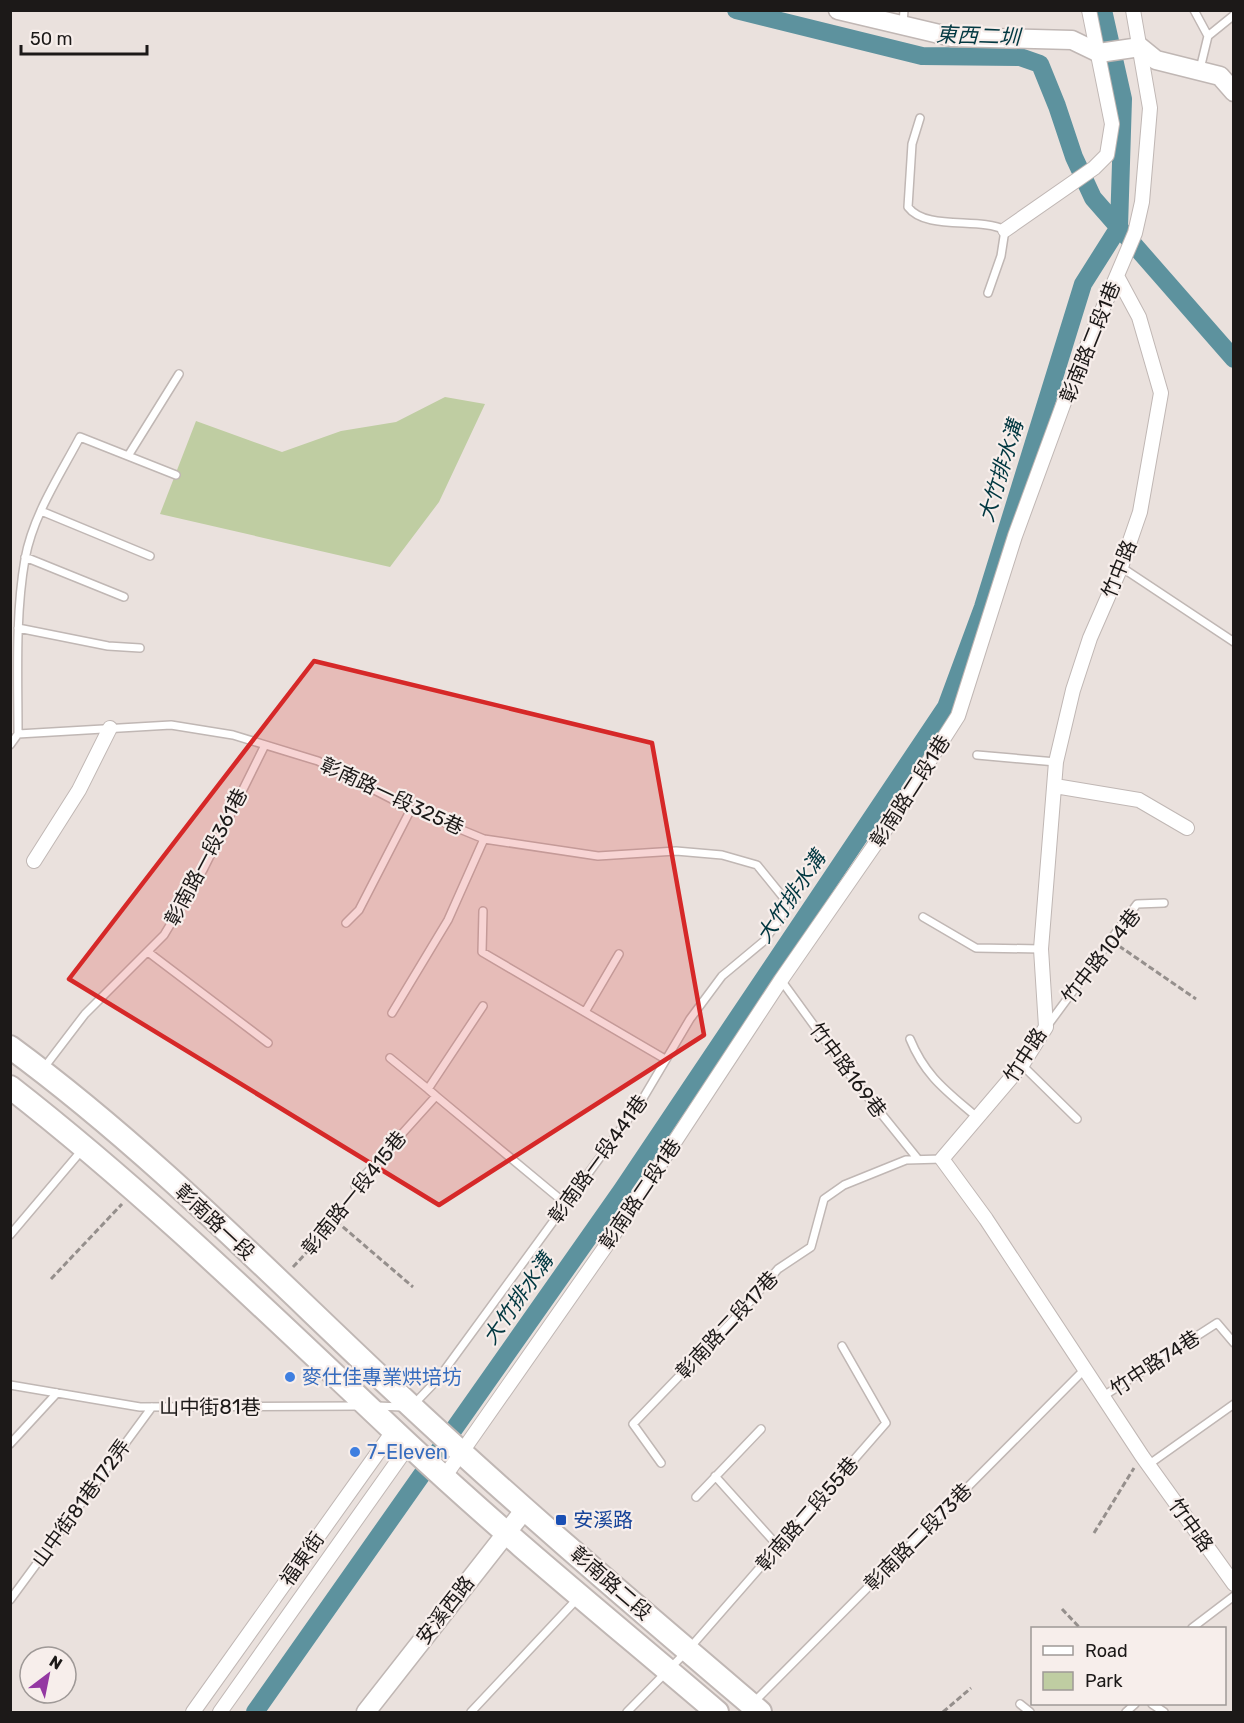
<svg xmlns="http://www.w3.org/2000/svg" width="1244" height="1723" font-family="Rubik,'Noto Sans TC',sans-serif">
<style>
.green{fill:#bfcda2}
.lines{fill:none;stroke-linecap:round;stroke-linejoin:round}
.canal{stroke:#5d929e;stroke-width:18}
.service-casing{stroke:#c0b7b4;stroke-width:10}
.minor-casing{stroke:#c0b7b4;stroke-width:16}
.tertiary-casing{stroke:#c0b7b4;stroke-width:21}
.primary-casing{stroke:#c0b7b4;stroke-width:26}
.path{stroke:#958f8c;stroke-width:3;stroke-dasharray:6 3;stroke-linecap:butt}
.service{stroke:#fff;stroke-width:7}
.minor{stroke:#fff;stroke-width:14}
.tertiary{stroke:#fff;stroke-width:18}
.primary{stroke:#fff;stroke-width:22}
.marked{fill:#d62828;fill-opacity:0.2;stroke:#d62828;stroke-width:4.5;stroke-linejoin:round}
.shop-dot{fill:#3f7fe0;stroke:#f7eeeb;stroke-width:2}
.transit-dot{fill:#1a4fb4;stroke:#f7eeeb;stroke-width:2}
.labels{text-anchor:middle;stroke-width:4.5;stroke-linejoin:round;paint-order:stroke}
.street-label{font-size:20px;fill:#1c1918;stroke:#f7eeeb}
.shop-label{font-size:20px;fill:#366cbe;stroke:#f7eeeb;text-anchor:start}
.transit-label{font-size:20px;fill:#164399;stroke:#f7eeeb;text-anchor:start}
.water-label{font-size:21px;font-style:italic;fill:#013740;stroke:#f7eeeb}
</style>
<rect width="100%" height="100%" fill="#eae1dd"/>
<path class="green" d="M445 397 485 404 439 502 390 567 160 514 196 421 282 452 341 431 396 422Z"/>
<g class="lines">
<path class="canal" d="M736 10 922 56 1020 57 1040 64 1057 106 1074 157 1093 198 1234 359
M255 1712 622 1190 946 707 983 607 1083 284 1119 227 1123 99 1103 10"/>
<defs>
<path id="service" d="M1194 10 1208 36
M903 24 904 10
M1200 69 1208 36 1234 15
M920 118 912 144 908 207C926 231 979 217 1005 230L1001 256 988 293
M128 456 179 374
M41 511 150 556
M25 557 124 597
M1121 567 1234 642
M18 628 108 646 140 648
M18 734C18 676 15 616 25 559 33 515 60 475 80 437L176 475
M10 745 18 734 171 725 233 735 318 761 411 809 484 839 598 856 676 851 722 855 757 865 787 902 784 913 764 941 722 976 690 1019 642 1100 438 1379 415 1403
M977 755 1056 762
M483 911 482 952 665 1059
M923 917 976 948 1041 949
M346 923 359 910 411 809
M148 952 268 1043
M781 980 850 1075 917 1158
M585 1012 619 954
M392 1013 448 920 484 839
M1048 1025 1137 904 1164 903
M910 1039C926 1078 948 1092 979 1119
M390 1058 428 1089
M1022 1065 1077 1119
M43 1069 85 1014 164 935 203 870 265 745
M436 1096 428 1089 483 1006
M355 1186 436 1096 566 1204
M10 1235 82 1150
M10 1385 140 1407 360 1406
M1102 1397 1217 1323 1234 1343
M377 1406 402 1407
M10 1444 57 1393
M661 1463 633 1424 742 1311 778 1269 811 1247 824 1199 844 1185 906 1160 942 1159
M1148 1465 1234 1404
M715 1476 778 1546
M696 1497 761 1429
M10 1600 152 1407
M1192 1628 1234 1596
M754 1702 1084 1370
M1020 1704 1030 1712
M1152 1704 1164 1712
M471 1712 578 1598
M627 1712 688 1650 886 1423 842 1346
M1126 1712 1135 1704"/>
<path id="minor" d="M1005 230 1094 168 1107 155 1112 124 1089 10
M1117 276 1139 317 1161 393 1140 512 1121 567 1090 638 1073 690 1056 762 1041 949 1046 1027 1022 1065 942 1159 986 1219 1142 1456 1234 1584
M1055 786 1139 800 1187 828
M34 861 79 790 110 728
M445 1476 608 1243 781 980 885 830 958 716 1015 536 1070 386 1135 233 1142 202 1150 108 1133 10
M193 1712 394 1430
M220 1712 409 1445"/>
<path id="tertiary" d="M838 10 952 37 1072 40 1099 53 1140 47 1156 60 1220 76 1234 92
M366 1712 526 1508"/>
<path id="primary" d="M10 1047C149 1149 271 1275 397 1393 514 1503 638 1608 760 1712
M10 1087C151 1197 279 1323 409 1445 508 1538 614 1624 717 1712"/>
</defs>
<use href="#service" class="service-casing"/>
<use href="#minor" class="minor-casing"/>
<use href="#tertiary" class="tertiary-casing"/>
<use href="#primary" class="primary-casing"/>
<path class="path" d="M1119 946 1196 999
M336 1221 413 1287
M293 1267 336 1221 350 1195
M51 1279 122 1204
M1094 1533 1134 1468
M1062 1609 1080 1628
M943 1712 971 1688"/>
<use href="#service" class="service"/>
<use href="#minor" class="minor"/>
<use href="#tertiary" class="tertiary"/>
<use href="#primary" class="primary"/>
</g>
<path class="marked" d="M314 661 652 743 704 1035 439 1205 69 979Z"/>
<g class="shop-dot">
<circle cx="290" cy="1377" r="6"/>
<circle cx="355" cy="1452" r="6"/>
</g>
<rect class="transit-dot" x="555" y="1514" width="12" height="12" rx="3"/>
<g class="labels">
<g class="street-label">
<text transform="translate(1090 342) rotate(-68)" y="7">彰南路二段1巷</text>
<text transform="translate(1119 569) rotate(-68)" y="7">竹中路</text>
<text transform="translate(910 791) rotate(-57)" y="7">彰南路二段1巷</text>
<text transform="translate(392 796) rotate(25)" y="7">彰南路一段325巷</text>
<text transform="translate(206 857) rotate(-62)" y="7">彰南路一段361巷</text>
<text transform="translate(1101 956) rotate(-52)" y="7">竹中路104巷</text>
<text transform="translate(1025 1055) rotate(-57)" y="7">竹中路</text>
<text transform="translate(848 1070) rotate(53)" y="7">竹中路169巷</text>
<text transform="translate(598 1159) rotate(-54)" y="7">彰南路一段441巷</text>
<text transform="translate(354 1193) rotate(-51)" y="7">彰南路一段415巷</text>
<text transform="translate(640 1194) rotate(-56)" y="7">彰南路二段1巷</text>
<text transform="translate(215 1222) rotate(43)" y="7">彰南路一段</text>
<text transform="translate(727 1325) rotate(-47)" y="7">彰南路二段17巷</text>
<text transform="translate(1155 1363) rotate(-33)" y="7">竹中路74巷</text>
<text x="210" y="1414">山中街81巷</text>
<text transform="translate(81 1503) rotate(-54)" y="7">山中街81巷172弄</text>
<text transform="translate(807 1514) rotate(-49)" y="7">彰南路二段55巷</text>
<text transform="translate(1191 1525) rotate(54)" y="7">竹中路</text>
<text transform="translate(918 1537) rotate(-45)" y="7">彰南路二段73巷</text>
<text transform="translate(302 1559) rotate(-55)" y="7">福東街</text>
<text transform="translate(611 1583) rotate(41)" y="7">彰南路二段</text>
<text transform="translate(445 1610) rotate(-52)" y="7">安溪西路</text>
</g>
<g class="shop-label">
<text x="302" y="1384">麥仕佳專業烘培坊</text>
<text x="367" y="1459">7-Eleven</text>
</g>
<g class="transit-label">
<text x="573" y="1527">安溪路</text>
</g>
<g class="water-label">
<text transform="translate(978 36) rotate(2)" y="7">東西二圳</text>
<text transform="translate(1001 471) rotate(-73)" y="7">大竹排水溝</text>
<text transform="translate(791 897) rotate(-56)" y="7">大竹排水溝</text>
<text transform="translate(518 1299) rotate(-55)" y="7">大竹排水溝</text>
</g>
</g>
<rect width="1244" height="1723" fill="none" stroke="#1c1918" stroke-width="24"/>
<rect x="1031" y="1627" width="195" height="78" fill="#f7eeeb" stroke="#9f9997" stroke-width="1.5"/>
<rect x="1043" y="1646" width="30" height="9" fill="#ffffff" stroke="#9f9997" stroke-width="1.5"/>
<text x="1085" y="1657" font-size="18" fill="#1c1918">Road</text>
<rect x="1043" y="1672" width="30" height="18" fill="#bfcda2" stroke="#9f9997" stroke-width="1.5"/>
<text x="1085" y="1687" font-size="18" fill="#1c1918">Park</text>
<g transform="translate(48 1675) rotate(32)"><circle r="28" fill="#f7eeeb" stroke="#9f9997" stroke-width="1.5"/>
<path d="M0-4.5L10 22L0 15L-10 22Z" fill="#9438a2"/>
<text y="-9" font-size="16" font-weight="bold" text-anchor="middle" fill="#1c1918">N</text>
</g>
<path d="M21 45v9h126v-9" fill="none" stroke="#1c1918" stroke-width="3"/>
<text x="30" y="45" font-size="18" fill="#1c1918" stroke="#f7eeeb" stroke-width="4.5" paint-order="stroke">50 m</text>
</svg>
